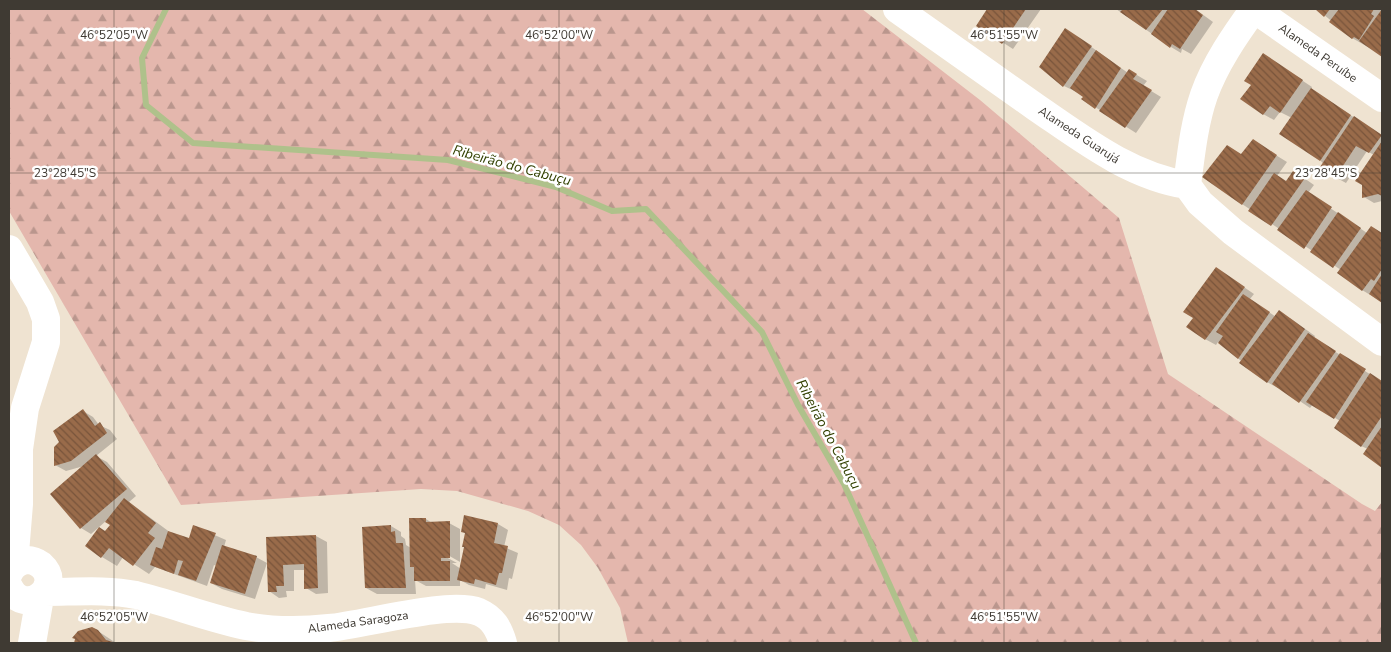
<svg xmlns="http://www.w3.org/2000/svg" width="1391" height="652" font-family="'Nunito Sans',sans-serif">
<style>
.forest{fill:url(#forest-firs)}
.shadow{fill:#0003}
.lines{fill:none;stroke-linecap:round;stroke-linejoin:round}
.stream{stroke:#afc18b;stroke-width:6}
.building{fill:url(#building-back-hatch)}
.minor{stroke:#fff;stroke-width:28}
.ticks{fill:none;stroke:#3f3a33;stroke-width:1;stroke-opacity:0.45}
.labels{text-anchor:middle;stroke-width:5;stroke-linejoin:round;paint-order:stroke}
.street-label{font-size:12px;fill:#3f3a33;stroke:#fff}
.water-label{font-size:14px;font-style:italic;fill:#324001;stroke:#fff}
.ticks-label{font-size:12px;text-anchor:middle;fill:#3f3a33;stroke:#fff;stroke-width:5;stroke-linejoin:round;paint-order:stroke}
</style>
<defs>
<pattern id="forest-firs" width="22" height="20" patternUnits="userSpaceOnUse" patternTransform="scale(1.25)"><rect width="22" height="20" fill="#e4b7ad"/><path d="M5 1l3.5 6h-7zM16 11l3.5 6h-7z" fill="#ba968d"/></pattern>
<pattern id="building-back-hatch" width="6" height="6" patternUnits="userSpaceOnUse" patternTransform="scale(1.25)"><rect width="6" height="6" fill="#996b4a"/><path d="M-1 5l2 2M0 0l6 6M5-1l2 2" fill="none" stroke="#78543b"/></pattern>
</defs>
<rect width="100%" height="100%" fill="#efe3d1"/>
<path class="forest" d="M9 9H862L980 100 1119 218 1168 374 1362 504 1375 511 1382 502V643H628L620 608 598 568 581 545 559 525 528 511 457 491 421 489 181 505 9 211Z"/>
<path class="shadow" d="M989 9H1041L1013 49 977 26Z
M1116 9H1195L1213 22 1191 54 1182 49 1181 53 1171 47Z
M1317 9H1382V55L1352 38Z
M1076 36 1128 73 1130 71 1147 81 1143 86 1161 97 1136 133 1095 107 1085 96 1064 86Z
M1273 61 1312 87 1311 89 1382 136V201L1374 203 1364 197 1374 155 1367 151 1346 183 1335 177 1320 160 1292 118 1280 112 1274 120 1263 114Z
M1263 147 1287 162 1277 176 1287 182 1304 178 1314 185 1308 193 1367 233 1371 228 1382 234V302L1362 290 1341 270 1242 204V155Z
M1216 268 1254 294 1250 299 1276 317 1290 318 1315 336 1314 338 1382 382V467L1365 454 1368 449 1361 446 1340 421 1313 404 1310 408 1279 387 1278 388 1267 382 1218 342 1216 345 1205 339 1195 318Z
M83 411 93 417 99 425 110 430 117 439 96 456 107 462 136 496 129 502 171 533 189 539 194 526 226 540 224 547 256 557 267 563 255 599 222 589 211 583 217 566 214 565 207 586 155 567 149 574 123 557 117 566 102 557 105 533 111 525 106 521 91 534 81 528 84 466 66 471 55 465Z
M426 519 432 523H449L460 529V562L446 554 444 556 457 563H452L461 569 466 534 462 531 498 524 508 530 504 547 518 553 512 579 509 578 507 590 486 584 485 589 469 585 460 580V586H426L415 580 416 594H377L366 588 391 526 401 532V536L405 539 406 545 411 548Z
M316 536 327 542 328 593 316 594 306 588 305 570H294V591H286L287 597 279 598 269 591 267 538Z
M98 631 116 643H75L76 639Z"/>
<g class="lines">
<path class="stream" d="M166 9 142 58 146 105 193 143 448 160 556 187 612 211 646 209 762 332 798 405 844 484 916 643"/>
</g>
<path class="building" d="M987 9H1026L1002 44 976 26Z
M1123 9H1163L1146 30 1120 12Z
M1168 9H1195L1203 15 1180 49 1172 44 1170 48 1151 34Z
M1315 9H1330L1324 17Z
M1339 9H1374L1371 14 1374 16 1359 40 1354 37 1352 39 1329 22Z
M1382 9V57L1359 41Z
M1065 28 1092 46 1063 87 1039 67Z
M1096 50 1121 68 1095 109 1081 99 1083 97 1070 88Z
M1263 53 1303 80 1280 113 1270 106 1263 115 1240 99 1251 85 1244 81Z
M1129 69 1137 74 1133 79 1152 90 1125 128 1099 111Z
M1311 88 1351 115 1320 161 1279 134Z
M1354 116 1382 135 1369 153 1356 146 1335 178 1320 167Z
M1253 139 1277 155 1242 205 1202 177 1227 145 1241 154Z
M1382 141V196L1378 194 1362 198V185L1355 181Z
M1293 171 1305 178 1271 226 1248 211 1274 173 1286 181Z
M1306 190 1332 207 1304 249 1277 230Z
M1338 212 1361 228 1333 268 1310 252Z
M1371 226 1382 233V269L1374 281 1371 279 1362 291 1337 273Z
M1216 267 1245 287 1205 340 1186 327 1193 318 1183 312Z
M1382 274V303L1369 294Z
M1243 294 1270 312 1238 359 1218 343 1223 336 1216 332Z
M1279 310 1305 329 1267 383 1239 363Z
M1308 333 1336 351 1299 403 1272 384Z
M1340 353 1366 369 1334 419 1306 402Z
M1370 373 1382 381V416L1361 447 1334 428Z
M83 409 95 426 100 422 107 433 71 461 54 466V447L59 442 53 431Z
M1382 426V468L1363 454Z
M96 454 127 489 80 529 50 494Z
M124 498 156 523 148 533 155 538 133 566 109 548 101 558 85 546 99 527 105 531 110 525 105 522Z
M464 515 498 523 494 543 508 546 502 573H499L496 585 475 579 474 584 457 580 464 547H462L465 533 461 532Z
M409 518H426V522L450 521V558H441V561H450V581H414V567H410Z
M193 525 216 533 196 581 178 575 183 561 178 560 174 574 150 565 156 547 162 549 168 531 189 538Z
M391 525V532L395 531 396 543H403L406 588H365L362 527Z
M316 535 318 588 304 589V564L283 565 284 586H276L277 592H268L266 537Z
M222 545 257 556 245 594 210 583Z
M92 627 98 630 106 640 116 643H74L75 639 72 638 78 631Z"/>
<g class="lines">
<path class="minor" d="M897 9C944 42 990 75 1037 108 1084 140 1130 176 1187 185L1200 203 1233 232 1382 342
M1254 9 1382 98
M1187 185C1191 155 1194 124 1204 95 1215 64 1235 35 1254 9
M9 249 40 302 46 319V342L25 408 19 449V504L14 565
M9 573C12 566 18 561 27 560 32 560 37 562 41 565 65 586 25 619 9 587
M45 592C75 592 106 589 136 595 173 604 208 618 246 626 273 631 301 631 329 628 364 625 449 600 479 612 493 618 499 629 503 643
M32 643 40 597"/>
</g>
<path class="ticks" d="M114 9V643M559 9V643M1004 9V643M9 173H1382"/>
<g class="labels">
<g class="street-label">
<text transform="translate(1318 53) rotate(35)" y="4">Alameda Peruíbe</text>
<text transform="translate(1079 135) rotate(33)" y="4">Alameda Guarujá</text>
<text transform="translate(358 622) rotate(-8)" y="4">Alameda Saragoza</text>
</g>
<g class="water-label">
<text transform="translate(512 165) rotate(15)" y="5">Ribeirão do Cabuçu</text>
<text transform="translate(829 434) rotate(62)" y="5">Ribeirão do Cabuçu</text>
</g>
</g>
<g class="ticks-label">
<text x="114" y="39">46°52'05"W</text>
<text x="559" y="39">46°52'00"W</text>
<text x="1004" y="39">46°51'55"W</text>
<text x="65" y="177">23°28'45"S</text>
<text x="1326" y="177">23°28'45"S</text>
<text x="114" y="621">46°52'05"W</text>
<text x="559" y="621">46°52'00"W</text>
<text x="1004" y="621">46°51'55"W</text>
</g>
<rect width="1391" height="652" fill="none" stroke="#3f3a33" stroke-width="20"/>
</svg>
